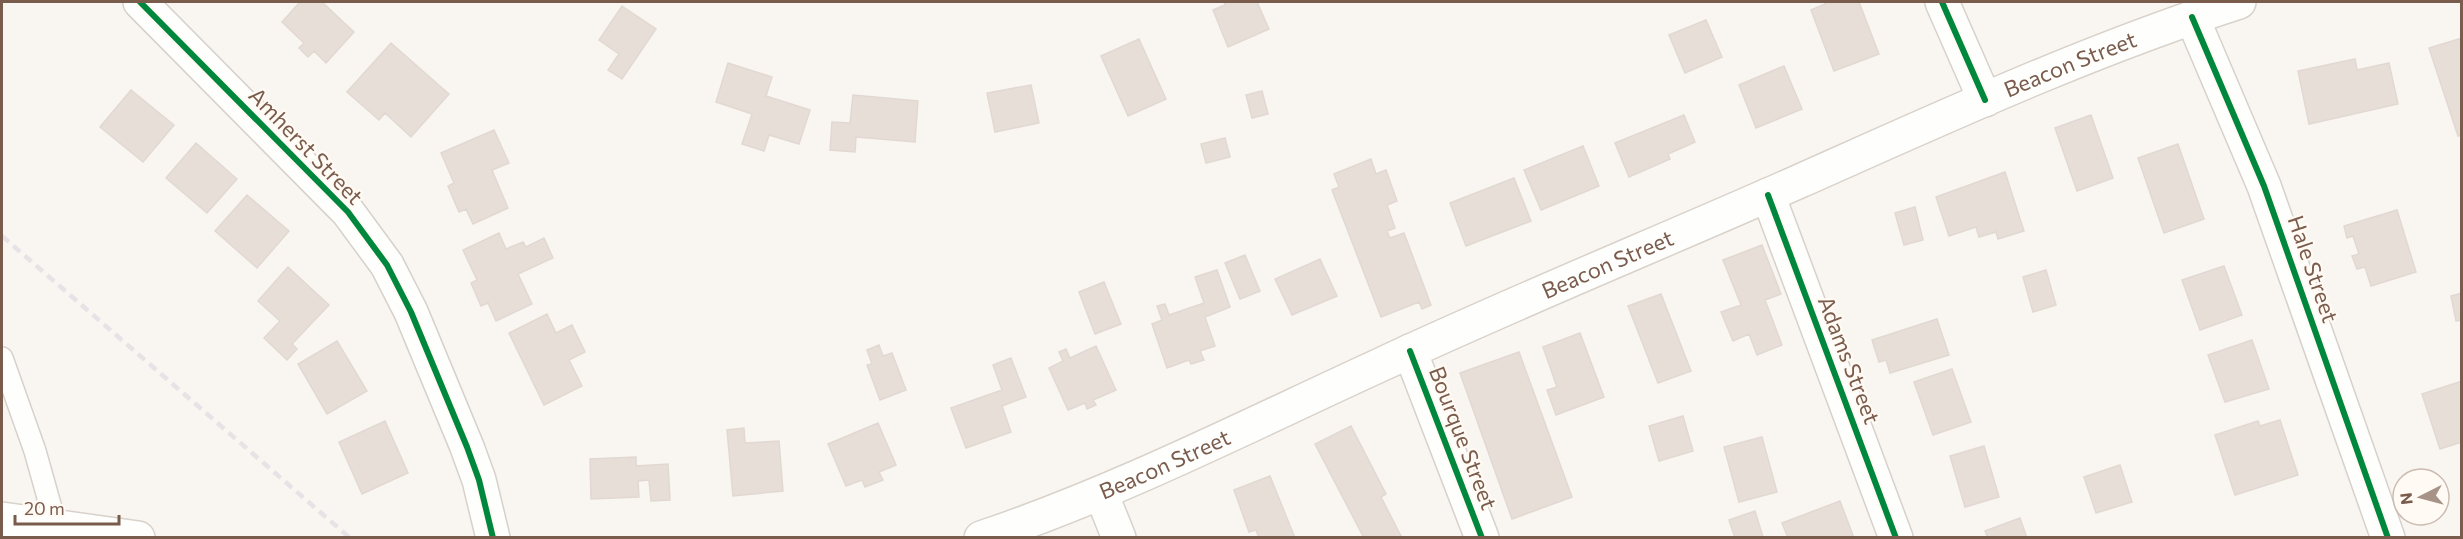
<svg xmlns="http://www.w3.org/2000/svg" width="2463" height="539" font-family="Commissioner,sans-serif">
<style>
.building{fill:#e6ded7;stroke:#e2d8d2;stroke-width:1.5}
.lines{fill:none;stroke-linecap:round;stroke-linejoin:round}
.lane-casing{stroke:#d7d1cb;stroke-width:24}
.street-casing{stroke:#d7d1cb;stroke-width:36}
.secondary-casing{stroke:#d9d2cb;stroke-width:36}
.lane{stroke:#fefefd;stroke-width:21}
.street{stroke:#fefefd;stroke-width:33}
.secondary{stroke:#fefefd;stroke-width:33}
.rail{stroke:#e6e3e7;stroke-width:4.5;stroke-dasharray:9 6;stroke-linecap:butt}
.cycleway-casing{stroke:#fffaf3;stroke-width:10}
.cycleway{stroke:#00873e;stroke-width:6}
.labels{text-anchor:middle;stroke-width:4.5;stroke-linejoin:round;paint-order:stroke}
.street-label{font-size:22px;fill:#7a5c4d;stroke:#fffaf3}
</style>
<rect width="100%" height="100%" fill="#f9f5f0"/>
<path class="building" d="M300 2H322L354 32 326 63 314 51 308 57 299 48 304 43 282 22Z
M1224 2H1257L1269 29 1228 47 1213 10 1225 5Z
M1824 2H1859L1879 54 1834 71 1811 10 1825 4Z
M622 6 656 29 622 79 608 70 619 54 599 40Z
M1706 20 1722 57 1685 73 1669 35Z
M2462 38V135L2458 136 2429 48Z
M1139 39 1166 99 1128 116 1101 56Z
M391 43 449 94 411 137 385 113 379 120 347 92Z
M2355 59 2357 70 2389 63 2398 104 2309 124 2298 71Z
M728 63 772 77 766 96 810 110 799 144 769 135 764 151 742 144 752 114 716 102Z
M1784 66 1802 109 1756 128 1739 85Z
M1031 85 1039 123 995 132 987 93Z
M131 90 174 125 143 162 100 127Z
M1262 91 1268 114 1252 118 1246 95Z
M853 95 918 101 915 142 856 137 855 152 830 150 832 122 850 123Z
M1684 115 1695 142 1668 154 1670 159 1629 177 1615 143Z
M2091 115 2113 178 2077 191 2055 128Z
M494 130 509 163 492 170 508 208 473 224 466 209 459 212 448 186 454 183 441 153Z
M1225 138 1230 157 1206 163 1201 144Z
M196 143 237 179 207 213 166 178Z
M2178 144 2204 219 2164 233 2138 158Z
M1583 146 1599 186 1541 210 1524 170Z
M1371 159 1376 174 1386 170 1397 201 1387 205 1395 228 1387 231 1390 238 1404 233 1431 305 1422 309 1419 302 1381 317 1332 190 1339 187 1334 174Z
M2005 172 2024 231 1998 239 1996 232 1979 237 1976 227 1949 236 1936 197Z
M1514 178 1531 221 1466 246 1450 203Z
M247 195 289 231 257 268 215 231Z
M1915 207 1923 240 1904 245 1895 213Z
M2397 210 2416 272 2371 286 2365 267 2357 269 2352 256 2359 254 2353 236 2347 238 2344 226Z
M499 233 506 249 523 242 526 247 544 238 553 258 518 274 532 304 496 321 488 303 481 306 471 283 477 280 463 250Z
M1762 245 1781 294 1765 300 1782 345 1757 355 1749 334 1733 341 1721 312 1741 305 1723 260Z
M1245 255 1260 291 1240 299 1225 263Z
M1320 259 1337 296 1292 315 1275 279Z
M2224 266 2242 315 2200 330 2182 280Z
M288 267 329 305 292 344 297 349 287 360 264 338 280 321 258 301Z
M1217 270 1230 307 1205 317 1215 346 1200 351 1204 360 1191 364 1189 360 1167 368 1152 324 1162 320 1157 306 1165 304 1169 315 1204 303 1195 277Z
M2046 270 2056 305 2033 312 2023 277Z
M1104 282 1121 324 1095 334 1079 292Z
M2462 293V320L2456 321 2451 296Z
M1661 294 1691 371 1658 383 1628 306Z
M547 314 556 333 572 325 585 352 569 360 582 386 544 405 509 333Z
M1937 319 1949 355 1890 373 1886 360 1879 362 1872 340Z
M1580 333 1604 397 1556 415 1547 390 1557 387 1543 347Z
M2252 340 2269 389 2225 402 2208 355Z
M337 341 367 391 327 414 298 364Z
M879 345 883 356 892 353 906 390 880 400 867 365 872 364 867 350Z
M1096 346 1116 390 1093 400 1096 405 1087 409 1085 403 1068 410 1049 368 1063 361 1059 352 1066 349 1070 358Z
M1519 352 1572 497 1512 519 1460 373Z
M1011 358 1026 397 1002 406 1011 432 966 448 951 408 1002 390 993 365Z
M1952 369 1971 422 1933 435 1914 382Z
M2462 381V442L2440 449 2422 394Z
M1683 416 1693 451 1659 461 1649 426Z
M2280 420 2298 475 2235 495 2215 435 2258 421 2260 426Z
M385 421 408 473 362 494 339 442Z
M878 423 896 465 879 472 883 480 865 487 862 480 846 486 828 444Z
M1351 426 1386 494 1381 497 1402 538H1364L1315 444Z
M744 428 745 443 779 441 783 491 733 496 727 430Z
M1762 437 1777 492 1739 502 1724 447Z
M1984 446 1999 497 1965 507 1950 456Z
M636 457V466L668 464 670 500 651 501 649 480 638 481 639 497 591 499 590 459Z
M2120 465 2132 502 2096 513 2084 477Z
M1270 476 1295 538H1259L1256 530 1249 532 1234 490Z
M1840 501 1854 538H1788L1782 523Z
M1755 511 1763 537 1735 538 1729 520Z
M2020 518 2027 538H1988L1985 531Z"/>
<g class="lines">
<defs>
<path id="lane" d="M2 358 35 451 56 526"/>
<path id="street" d="M140 2 348 212 387 265 411 312 467 447 479 480 493 538
M1942 2 1985 100
M2192 17 2264 186 2388 538
M1768 195 1896 538
M1410 351 1482 538
M1101 493 1119 538"/>
<g id="secondary">
<path d="M2 519 138 538"/>
<path id="s1" d="M981 538C1118 492 1247 426 1378 366 1517 301 1660 243 1800 181 1944 117 2089 50 2239 2"/>
</g>
</defs>
<use href="#lane" class="lane-casing"/>
<use href="#street" class="street-casing"/>
<use href="#secondary" class="secondary-casing"/>
<use href="#lane" class="lane"/>
<use href="#street" class="street"/>
<use href="#secondary" class="secondary"/>
<path class="rail" d="M2 236 350 538"/>
<defs>
<path id="cycleway" d="M140 2 348 212 387 265 411 312 467 447 479 480 493 538
M1942 2 1985 100
M2192 17 2264 186 2388 538
M1768 195 1896 538
M1410 351 1482 538"/>
</defs>
<use href="#cycleway" class="cycleway-casing"/>
<use href="#cycleway" class="cycleway"/>
</g>
<g class="labels">
<g class="street-label">
<text dy="8" stroke="none"><textPath href="#s1" startOffset="1188">Beacon Street</textPath></text>
<text transform="translate(306 146) rotate(46)" y="8">Amherst Street</text>
<text dy="8" stroke="none"><textPath href="#s1" startOffset="684">Beacon Street</textPath></text>
<text transform="translate(2313 269) rotate(71)" y="8">Hale Street</text>
<text transform="translate(1849 360) rotate(69)" y="8">Adams Street</text>
<text transform="translate(1463 438) rotate(69)" y="8">Bourque Street</text>
<text dy="8" stroke="none"><textPath href="#s1" startOffset="198">Beacon Street</textPath></text>
</g>
</g>
<rect width="2463" height="539" fill="none" stroke="#7a5c4d" stroke-width="6"/>
<g transform="translate(2421 497) rotate(264)"><circle r="28" fill="#fffaf3" stroke="#cabbb1" stroke-width="1.5"/>
<path d="M0-4.5L10 22L0 15L-10 22Z" fill="#a69286"/>
<text y="-9" font-size="16" font-weight="bold" text-anchor="middle" fill="#7a5c4d">N</text>
</g>
<path d="M15 515v9h104v-9" fill="none" stroke="#7a5c4d" stroke-width="3"/>
<text x="24" y="515" font-size="18" fill="#7a5c4d" stroke="#fffaf3" stroke-width="4.5" paint-order="stroke">20 m</text>
</svg>
